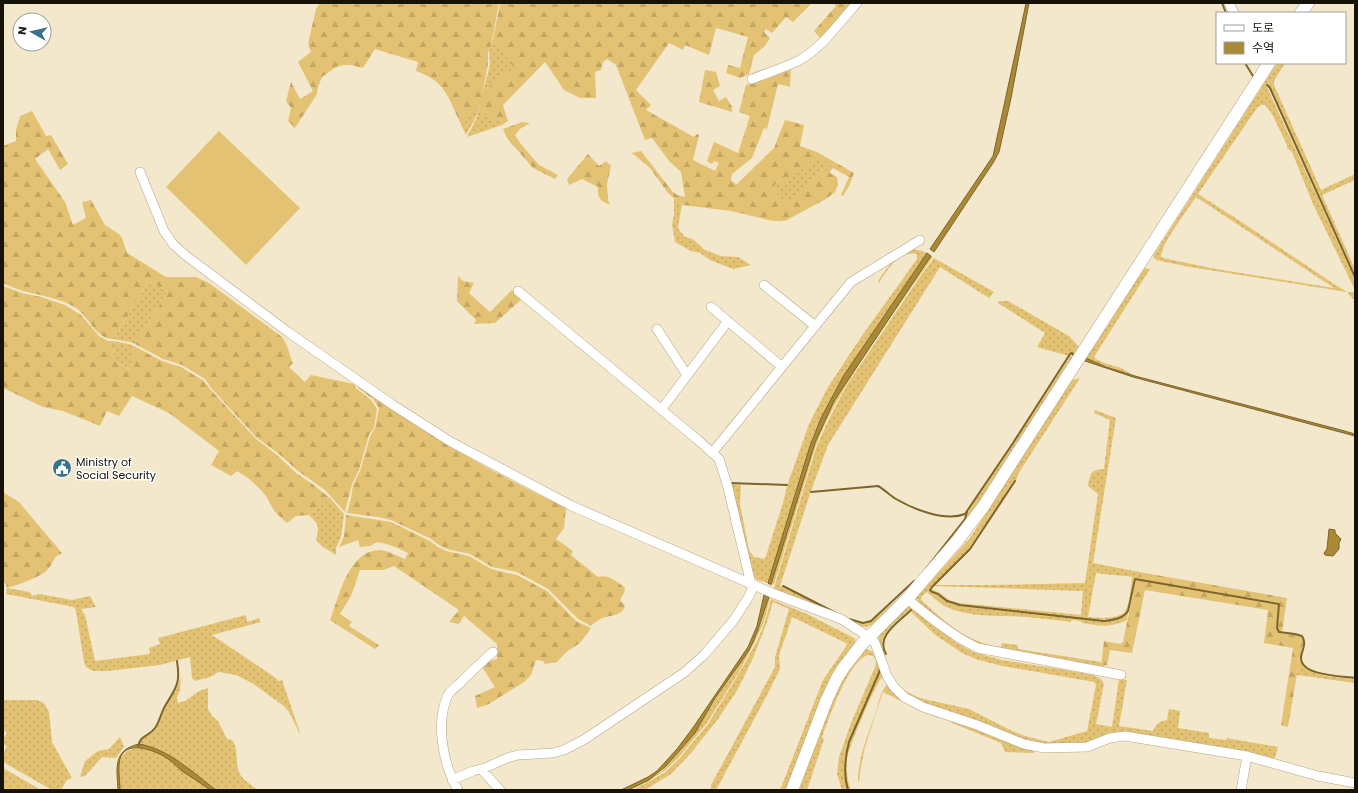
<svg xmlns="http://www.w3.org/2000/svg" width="1358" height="793" font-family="Poppins,'Noto Sans KR',sans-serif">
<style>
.grass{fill:url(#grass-dots);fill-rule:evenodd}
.forest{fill:url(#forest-firs)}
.pitch{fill:#e3c273}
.water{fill:#a98936;stroke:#7d6528}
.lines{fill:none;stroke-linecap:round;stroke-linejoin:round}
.stream{stroke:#7d6528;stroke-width:2}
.minor-casing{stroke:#b1a68b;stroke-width:10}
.secondary-casing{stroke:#b1a68b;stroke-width:13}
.minor{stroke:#fff;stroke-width:9}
.secondary{stroke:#fff;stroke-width:12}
.labels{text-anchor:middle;stroke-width:3;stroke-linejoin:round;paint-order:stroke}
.poi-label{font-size:11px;fill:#161208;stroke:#fff;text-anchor:start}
</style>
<defs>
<pattern id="grass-dots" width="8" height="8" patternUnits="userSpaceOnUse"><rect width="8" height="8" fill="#e3c273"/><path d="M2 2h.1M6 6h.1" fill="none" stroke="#c2a662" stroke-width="1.8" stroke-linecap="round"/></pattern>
<pattern id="forest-firs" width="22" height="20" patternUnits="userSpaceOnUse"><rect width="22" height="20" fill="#e3c273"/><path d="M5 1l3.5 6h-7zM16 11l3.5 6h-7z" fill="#c2a662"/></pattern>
</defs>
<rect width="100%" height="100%" fill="#f4e8cc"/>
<path class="grass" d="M493 39 515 68 483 91 490 65 489 52Z
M1277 63H1285L1274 81V85L1321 190 1355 174V180L1322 195 1355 269V274L1271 88 1268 84 1266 85 1355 279V290L1313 204 1292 152 1287 148V145L1272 114 1265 105H1261L1257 108 1198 194 1240 221 1331 282 1347 292H1355V301L1347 292 1190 267 1156 260 1153 256ZM1196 197 1334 288 1216 269 1163 258 1161 257C1160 246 1188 209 1196 197Z
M479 106 477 115 466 135 459 120Z
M478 115C486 117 498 117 502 125L467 137Z
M818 155 833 168 829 173 823 169 791 203 783 201 773 187 780 180 784 185Z
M674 198 682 205 678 227 679 230 685 237 692 239 695 241 705 250 721 256 738 257 751 265 733 269 710 260 700 253 691 251 675 242 672 224 674 215Z
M913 249 922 251 927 253 844 375 821 418 810 446 768 583 757 580 753 576 731 484 741 485 740 504 749 550 754 557 765 559 783 503 787 486 809 424 828 387 861 337 917 259V254C899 250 887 270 879 283L878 281C889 264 894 259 913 249Z
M931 256 933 257C910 288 889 319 868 351 848 382 828 412 815 448L774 584 771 586 769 584H771L772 581 815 443 834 401Z
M934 258 994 292 989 298 940 267 828 445 811 491 780 586 854 622 863 623 872 621 899 598 918 579 966 519 969 510 1014 443 1071 355 1074 357 969 519 909 589 874 624 867 627 859 626 774 588 816 448 828 421 847 385 917 281Z
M1144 268 1150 269 1094 357V358L1104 363 1121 368 1135 376 1106 367 1086 358Z
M148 281 168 291 135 344 130 342 113 339 136 303Z
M999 301H1008L1069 336 1079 347 1075 356 1072 353 1069 356 1037 347 1045 333 998 303Z
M113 341 129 344 134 346 131 370 114 361Z
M1080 378 1018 474 1016 481 969 548 935 585H990L1085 583 1098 494 1088 486V485C1091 473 1090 470 1104 469L1110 420 1094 413 1095 410 1116 418 1093 563 1139 572 1138 579 1135 578 1127 611 1125 614 1122 617 1113 619 1094 620 960 604 948 601 938 593 930 591 931 593 940 596 947 602 959 605 1104 621C1113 620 1123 620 1128 611L1127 620C1109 628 1101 626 1082 623L1081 621 1071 620V622C1056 620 1040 618 1025 617 1000 615 973 618 949 608 940 605 934 597 927 592L922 596 921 600C947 623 965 642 1001 647L1002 643 1018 645V649L1101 662V666L990 648 965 639 926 609 917 600 916 597 970 538 1072 380ZM1096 573C1108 575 1120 575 1132 577 1131 586 1130 604 1125 611 1119 620 1097 618 1088 617ZM933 586 1083 591 1081 615 959 603 949 600 940 593 931 589Z
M330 498 344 514 341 537 336 548V555L323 547 316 540C320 526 318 524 309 515Z
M7 588 30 592 32 596 39 594 72 600 90 596 96 607 81 609 85 615 95 661 150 654 149 648 160 644 158 638 246 615 247 622 259 618 261 622 212 635 276 678 278 681 282 680 301 736 289 712 284 706 252 683 236 675 219 672 210 677 195 681 192 678 190 657 160 665 107 671H93L86 667 84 662 76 611 74 607 6 594Z
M769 597 770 598 764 622 756 639 740 670 707 723 678 758 663 772 637 787 628 790 661 772 695 733 715 698 748 652 762 621Z
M771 599 807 614 852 637 855 639 856 643 787 790H780L823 680 847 645 846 643 792 617 779 656 780 669 765 699 716 790H711V785L775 667V657L789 609 773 602 767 622 753 658 738 689 718 719 691 753 671 774 645 790H633L664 773 679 759 708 724 741 670 758 639 765 622Z
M908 604 955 642 973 652 1002 660 1065 670 1093 675 1101 679 1104 684 1096 724 1112 727 1119 679 1127 680 1119 726 1153 731C1156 724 1160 721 1167 720L1169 709 1180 711 1178 728 1209 733V738L1226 740 1227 738 1278 747 1274 761 1125 734 1081 745 1043 746 927 706 903 693 889 673 902 689 909 693 920 698 969 709 1010 730 1025 736 1049 742 1087 731 1096 685 1094 682 1003 666 978 660 962 653 934 634 911 612V610H909C899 620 881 631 882 647 883 654 888 657 886 665 882 655 877 645 879 634Z
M866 649 874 652 880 669 849 742C845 758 843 774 847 790H842L837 774 839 757 851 723 875 667 876 660 873 656 868 655C848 661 830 717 822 737L824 739 807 790H799C814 750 829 697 854 663 858 658 861 653 866 649Z
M1301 658C1305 678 1339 677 1355 679V683L1297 675 1299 662Z
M881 669 884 675C876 681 849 747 847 759 846 769 847 781 851 790H848C844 774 846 758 850 742Z
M181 676 180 690 177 697 178 703 185 701 199 691 208 688V709L212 716 218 721 227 739 232 740C239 749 235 761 239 772 241 779 252 785 257 790H216L182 763 157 749 139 744C142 737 150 736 155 730 160 724 162 714 166 707 171 697 178 688 181 676Z
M888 684 939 715 938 718 919 710 883 692 865 747 861 766 859 782 858 781C858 757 868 735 876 712 879 703 880 691 888 684Z
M3 700H37L44 703 49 712 52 742 72 778 67 780 61 790H52L3 762V753L7 747 3 743V739L7 733 3 730Z
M953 719 1034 748V753L1005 752 1001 743 952 723Z
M120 737 124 747 116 758 102 757 85 776 80 777 85 761 98 751 109 749Z
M139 748 151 750 161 754 210 790H120C119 771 113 750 139 748Z
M3 768 41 790H3Z"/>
<path class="forest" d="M320 3H499L491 46 488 52V64L481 101 483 91 514 68 493 39 500 3H812L793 22 786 17 772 33 766 29 764 32 770 38 765 46 754 55 749 74 740 78 726 73 728 65 740 68 748 37 716 28 709 55 685 45 683 50 669 43 636 90 651 105 646 110 694 137 697 134 699 135 693 160 715 171 719 163 714 161 712 164 707 161 714 142 738 153 750 116 739 112 746 85 791 70 790 87 778 84 767 129 764 128 752 158 732 174 731 180 734 183 737 184 774 148 785 120 804 125 800 146 817 152 854 173 849 186 843 196 841 195 849 177 833 168 818 156 784 185 780 180 773 187 783 201 791 203 823 169 837 177 838 185 835 192 826 199 785 221H773L731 211 682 205 668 193 650 168 632 153 641 151 672 191 677 195 685 197 681 172 669 161 652 138 645 140 616 65 607 59 603 62 601 70 595 72 596 98H580L564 90 545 62 503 105 508 121 502 125C498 117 486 117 478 115L479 106 459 120C447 94 444 81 416 71L418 62 375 49 363 68 351 65H344L336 67 322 77 318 87 317 94 295 128 288 121 291 108 286 101 291 82 300 99 313 91 298 62 311 52 308 44 316 9Z
M833 3H854L821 39 814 31 836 6Z
M705 70 716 72 720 86 713 90 719 101 726 97 732 107V112L699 102Z
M32 111 46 136 51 135 68 164 60 170 48 149 35 159 65 202 73 225 86 218 82 202 91 200 105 225 119 234 122 238 127 253 166 277H196L209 283 282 337C289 347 288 352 293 363L289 367 305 382 311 375 354 384 356 388 371 400 377 409 374 428 369 435 359 470 352 484 345 512 325 490 298 471 279 454 256 437 212 389 205 379 182 365 163 359 135 344 168 291 148 281 136 303 113 339C96 339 89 317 76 308 60 298 42 296 23 291 16 289 10 286 3 283V146L16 141V130L20 116Z
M522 122 530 123 520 129 515 135 520 143 539 165 558 175 555 179 533 168 507 138 503 129Z
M588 154 599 166 606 161 611 166 607 184 608 200 610 205C600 201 597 198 598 187L582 179 569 185 567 179Z
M458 276 463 281 474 283 469 293 490 312 512 290 522 299 495 323 474 324 476 320 457 301Z
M3 286 22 293 41 297 65 305 81 315 99 336 108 341H113L114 361 130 370 134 346 162 361 181 367 204 381 211 390 255 438 278 456 296 473 311 483 330 498 309 515 296 516 287 523 275 512 266 496 259 488 248 478 237 471 231 476 211 465 219 451 169 413 132 396 119 416 107 411 100 426 63 411 43 407 3 388Z
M358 385C378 399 398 414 418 427 466 457 516 484 566 508L564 528 556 539 573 551 571 555 598 577C608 574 618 582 625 588L624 593 620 600 625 606C622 615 614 615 606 617 600 618 595 622 591 626L578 619 548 589 517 572 492 567 470 554 447 549 439 545 431 539 391 520 378 517 347 513 351 498 353 485 360 471 370 437 375 428 379 408 373 399 358 388Z
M3 492 19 502 62 553C52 557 55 562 48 569 42 577 17 585 7 588L5 582 3 583Z
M346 515 391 522 430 541 438 547 446 551 469 556 491 569 517 575 547 591 576 621 591 628 580 643 566 652 557 662 545 664 543 661 536 660 531 675 524 682 489 704 477 708 475 696 495 687 482 667 484 662 497 659V644L464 616 459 624 449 622 459 610 394 566 383 570H360L351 596 340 614 352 622 349 626 379 645 375 649 330 620C339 597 348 551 379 550 387 550 397 556 405 559L408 553C398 548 389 544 377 542L370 546 360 547 358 540 339 547 344 536Z
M1139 572 1287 598 1282 632H1280L1277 628 1280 603 1138 579Z
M1136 579 1279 604 1276 628 1279 633 1294 634 1302 637 1304 642 1303 645 1299 662 1288 727 1281 725 1293 648 1264 643 1268 610 1145 590 1132 653 1110 650 1107 665 1101 666 1104 641 1120 644 1123 642Z"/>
<path class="pitch" d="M219 131 300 208 246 265 166 187Z"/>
<path class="water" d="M1026 3H1029L1011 98 999 152 993 163 934 252 930 249 993 156 1021 27Z
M927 253 931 256 834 401 815 443 772 581 771 584H769L768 583 810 446 821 418 844 375Z
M1086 358 1106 367 1135 376 1341 430 1355 434V436L1133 377 1085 361Z
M1329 529 1335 530V533L1341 539 1339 543V549L1333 556 1325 555 1324 553 1327 549Z
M764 595 769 597C762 616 758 634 748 652L715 698 695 733 666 766 649 780 628 790H621L648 777 657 771 677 749 692 729 748 647 757 626Z
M139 744C169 749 192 772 216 790H210C201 783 191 777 182 771 177 767 173 762 168 759 157 751 129 740 121 756 117 765 120 780 120 790H118C117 769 112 750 139 744Z"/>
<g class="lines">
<path class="stream" d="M1222 3 1226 13
M1245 63 1253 76
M1267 85 1270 88 1355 277
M1015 481 970 549 933 586 930 590 932 592 938 594 947 601 960 605 1104 621C1113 620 1123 619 1128 611L1135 579 1279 604 1277 628 1279 632 1295 634 1302 636C1307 643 1302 650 1301 657 1300 676 1342 676 1355 678
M730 483 787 485
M811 492 878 486C884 489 889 495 896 499 913 509 945 522 965 514L1013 443 1070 354 1072 353 1074 356
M924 571 965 519 967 512
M783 586 836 613
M849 619 863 623 871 621 914 581
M886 654C875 636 899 622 911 610
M138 746C141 734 149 737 155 728 159 723 161 714 164 708 175 688 181 686 177 661
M848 790C843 774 845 758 849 742L881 668"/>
<defs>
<path id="minor" d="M1229 3 1234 13
M752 79C767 73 783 68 798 61 822 48 839 23 857 3
M140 172 164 231 173 244 185 255 288 332 393 405 451 442 572 506 772 593 841 619 869 637 875 643 887 676 894 687 904 697 923 707 977 725 1024 744 1044 748 1087 747 1110 738 1125 736 1247 756 1318 776 1355 783
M764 285 814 325
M518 291 698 440 719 459 727 484 751 584
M711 307 781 366
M657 329 687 375
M661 410 728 321
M712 453 851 282 920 240
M907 599C929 616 952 636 978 648L1121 675
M481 769 500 790
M452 780 473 771 485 768 507 758 518 755 553 753 564 750 585 739 685 672 704 655 733 621 748 598 754 585
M458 790C443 764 435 723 448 695 450 691 456 687 459 684 470 673 481 662 493 652
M1241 790 1247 756"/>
<path id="secondary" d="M1301 13 1308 3
M792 790 827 699 837 678 844 667 862 644 907 599 957 541 983 507 1269 63"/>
</defs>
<use href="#minor" class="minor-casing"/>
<use href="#secondary" class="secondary-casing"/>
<use href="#minor" class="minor"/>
<use href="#secondary" class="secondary"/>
</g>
<defs>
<symbol id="civic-disc" viewBox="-11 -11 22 22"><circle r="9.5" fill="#38728b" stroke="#fff"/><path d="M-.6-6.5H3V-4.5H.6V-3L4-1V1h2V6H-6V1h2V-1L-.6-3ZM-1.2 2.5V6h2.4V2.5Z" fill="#fff"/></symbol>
</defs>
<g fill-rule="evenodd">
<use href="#civic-disc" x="51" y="457" width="22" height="22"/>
</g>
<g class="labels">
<g class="poi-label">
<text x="76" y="466">Ministry of<tspan x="76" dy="13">Social Security</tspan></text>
</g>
</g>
<rect width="1358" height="793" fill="none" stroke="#161208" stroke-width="8"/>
<rect x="1216" y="12" width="130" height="52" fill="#ffffff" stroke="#a2a09c"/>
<rect x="1224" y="25" width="20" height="6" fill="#ffffff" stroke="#a2a09c"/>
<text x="1252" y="32" font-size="12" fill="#161208">도로</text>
<rect x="1224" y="42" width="20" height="12" fill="#a98936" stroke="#a2a09c"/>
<text x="1252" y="52" font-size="12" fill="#161208">수역</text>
<g transform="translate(32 32) rotate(278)"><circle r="19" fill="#ffffff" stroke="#a2a09c"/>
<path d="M0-3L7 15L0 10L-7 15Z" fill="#38728b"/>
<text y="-6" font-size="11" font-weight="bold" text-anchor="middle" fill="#161208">N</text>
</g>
</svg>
